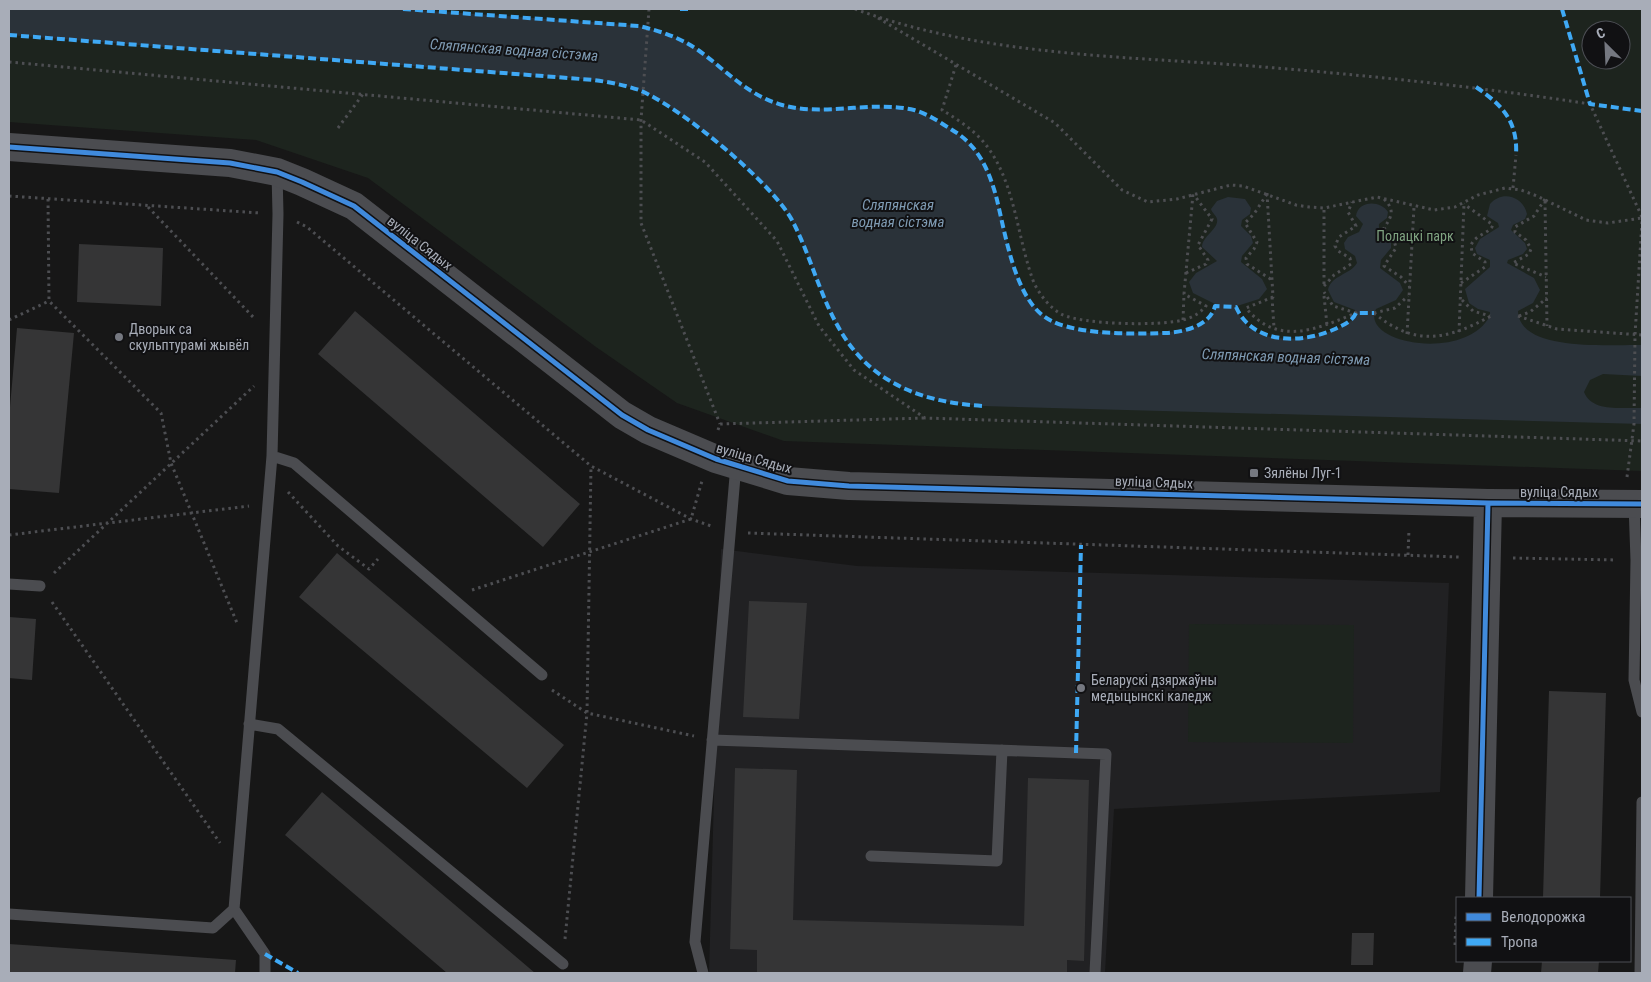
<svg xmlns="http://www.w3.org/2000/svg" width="1651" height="982" font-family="'Roboto Condensed',sans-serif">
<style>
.built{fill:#212123}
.green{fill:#1d241e;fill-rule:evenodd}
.water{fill:#2a3239}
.building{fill:#353536}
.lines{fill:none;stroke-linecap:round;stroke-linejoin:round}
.path{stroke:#4d4e52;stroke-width:3;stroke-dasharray:2.5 4;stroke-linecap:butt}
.service{stroke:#4b4c50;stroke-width:11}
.tertiary{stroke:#4b4c50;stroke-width:28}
.quiet{stroke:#3fa9f5;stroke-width:4;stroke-dasharray:8 4;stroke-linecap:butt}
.cycleway-casing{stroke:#111113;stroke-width:8}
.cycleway{stroke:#408adc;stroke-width:5}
.poi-dot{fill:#757880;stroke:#111113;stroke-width:2}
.labels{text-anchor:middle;stroke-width:4;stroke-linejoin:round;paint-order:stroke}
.park-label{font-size:14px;fill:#7fa381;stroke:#111113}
.street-label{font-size:14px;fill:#a8adb8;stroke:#111113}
.poi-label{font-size:14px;fill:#a8adb8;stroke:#111113;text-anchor:start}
.water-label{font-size:15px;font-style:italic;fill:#7f9bb3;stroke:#111113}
</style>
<rect width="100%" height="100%" fill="#171717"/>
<path class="built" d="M721 549 857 566 1449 583 1440 792 1114 809 1105 973H709Z"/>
<path class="green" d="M9 9H1642V471L784 441 677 403 596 347 368 178 256 140 9 122ZM1591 30H1621V60H1591Z
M1189 624 1354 625 1353 743 1188 742Z"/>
<path class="water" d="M9 9H403L622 24C649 27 674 34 697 49 726 69 747 96 782 105 797 109 816 109 831 108 886 107 923 102 968 142 985 157 992 180 998 202 1009 246 1015 315 1069 328 1094 334 1122 332 1149 333 1167 333 1217 331 1215 304L1193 293 1189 282 1196 273 1217 261 1202 247C1202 236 1219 229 1217 219 1216 215 1212 213 1211 209L1217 201 1228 197 1245 199 1251 208 1250 214 1242 220 1241 226 1251 236 1253 243 1242 256 1241 262 1262 279 1267 289 1259 299 1237 306C1243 353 1329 342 1354 318L1355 310 1334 302 1328 290C1331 275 1350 275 1357 263L1355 256 1345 249 1344 243 1348 237 1359 232 1363 224 1356 216C1358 200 1381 200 1388 212L1387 218 1379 224C1378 235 1385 236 1391 243V248L1381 260 1380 268 1400 283 1403 290 1396 300 1376 309C1359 343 1464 363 1490 316V312L1478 309 1469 303 1465 289 1490 267V260L1477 254 1475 248 1480 239 1499 227 1498 223 1487 216 1490 204C1502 190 1523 196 1527 214L1525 219 1513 225 1511 230 1525 243 1527 249 1523 254 1508 260 1507 263 1534 278 1540 290 1533 303 1518 311C1519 353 1613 344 1642 345V376L1603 374 1590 380 1584 392C1592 413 1624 407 1642 408V424L984 406C925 403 871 384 840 330 820 296 811 257 793 222 774 184 679 106 639 90 624 85 609 82 594 80L9 35Z"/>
<path class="building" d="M79 244 163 248 161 306 77 302Z
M355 311 580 504 543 547 318 354Z
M17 328 74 333 59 493 9 489V418Z
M337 553 564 745 527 788 299 597Z
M749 601 807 603 799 719 743 717Z
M9 617 36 619 32 680 9 678Z
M1549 691 1606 693 1600 898H1543Z
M735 768 797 770 793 920 1024 926 1028 778 1089 780 1084 961 1067 960V973H757V950L730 949Z
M322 792 408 865 535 973H447L285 835Z
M1352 933H1374L1373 965H1351Z
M9 944 236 960 235 973H9Z
M1542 961H1599L1598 973H1541Z"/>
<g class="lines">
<path class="path" d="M649 9 641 120V223L720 424
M855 9C977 54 1110 56 1238 65 1356 74 1473 86 1590 104L1642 217
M878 18 1055 123 1122 190 1148 202 1177 199 1231 185 1243 186 1296 205 1309 207 1324 208 1377 197 1434 210 1455 207 1478 195 1505 188 1521 190 1537 196 1586 220 1608 223 1642 218
M9 62 641 120 705 162 777 241 819 326 854 370 925 418 1642 441
M956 65 942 110C960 121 979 133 991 152 1016 190 1018 241 1034 283 1040 295 1049 307 1061 314 1082 325 1161 326 1183 320 1192 318 1200 313 1206 306L1184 294 1193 194
M338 128 363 94
M1513 188 1516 155
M1267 193 1273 297 1246 308C1278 347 1317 329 1356 313L1333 306 1324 292
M1267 194 1254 214 1245 223 1257 242 1254 249 1246 258 1247 264 1272 280
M9 196 260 213
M48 199 49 301 161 413 171 463 237 623
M1384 199C1395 210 1392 216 1384 228L1394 240 1396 248 1384 266 1401 277 1409 286
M1545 199 1534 216 1515 227V232L1526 240 1531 249 1529 254 1513 263 1546 277
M1545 201 1547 326
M148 207 255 319
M297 222 307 227 591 466 691 519 711 526
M1186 273 1206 264 1208 260 1198 245 1212 219 1194 195
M1461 283 1485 267V262L1472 253 1471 245C1476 234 1489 234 1493 225L1464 204
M1324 284V208
M1324 286 1334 275 1351 264 1350 258 1338 251 1335 246 1339 237 1356 226 1348 212 1352 202
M1324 296 1327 325
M1272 297 1274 328
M1462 300 1473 311 1490 316
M1374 313C1415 347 1447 340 1491 316
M1374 313 1395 308 1408 296
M1518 316 1557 329 1642 335
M1519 316 1530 312 1547 298
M9 320 49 301
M1183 320 1184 294
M1459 332 1464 204
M1407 334 1414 207
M718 430 720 424 924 418
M1627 477 1634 424 1635 335 1642 221
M288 492 338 546 369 569 378 559
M748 533 1459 557
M9 535 249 506
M1408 555 1409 529
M1513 558 1617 560
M54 573 254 386
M472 590 691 519 702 481
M52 602 220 843
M552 690 587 713 694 736
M565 939 587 713 591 466
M1455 945 1456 914"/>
<path class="service" d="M272 456 294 463 542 675
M1634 504 1636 560 1634 680 1642 712
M9 584 40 586
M249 724 278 729 563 964
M712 740 1106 754 1095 973
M871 856 997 861 1002 750
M9 914 213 928 234 909
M265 973V954L234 909 272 456 278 214 277 172
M703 973 695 942 736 465
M1640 973 1642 802"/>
<path class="tertiary" d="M9 147 230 163 277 172 302 182 354 206 622 415 648 430 716 459 788 481 849 486 1488 503 1642 504
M1479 898 1488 503
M1477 973 1478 961"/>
<path class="quiet" d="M403 9 639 26C660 31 679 37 698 50 726 70 747 95 782 105 824 117 871 100 914 110 929 114 944 125 957 133 979 148 989 171 996 196 1005 231 1013 290 1041 314 1065 336 1134 334 1166 333 1184 332 1210 326 1215 306L1236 307C1253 345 1302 344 1335 329 1343 325 1352 322 1356 313H1374
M680 9H688
M1562 9 1590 104 1642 111
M9 35 594 80C609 82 624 85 639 90 679 106 774 184 793 222 811 257 820 296 840 330 871 384 925 403 984 406
M1476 87C1502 105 1518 121 1516 155
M1076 753 1081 545
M265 954 298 973"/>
<defs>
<path id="cycleway" d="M9 147 230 163 277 172 302 182 354 206 622 415 648 430 716 459 788 481 849 486 1488 503 1642 504
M1479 898 1488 503"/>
</defs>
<use href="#cycleway" class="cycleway-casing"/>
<use href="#cycleway" class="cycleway"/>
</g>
<g class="poi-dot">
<circle cx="119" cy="337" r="5"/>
<rect x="1249" y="468" width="10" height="10" rx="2.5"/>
<circle cx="1081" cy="688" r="5"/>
</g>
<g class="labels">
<g class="park-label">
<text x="1415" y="241">Полацкі парк</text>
</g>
<g class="street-label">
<text transform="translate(420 243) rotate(38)" y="5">вуліца Сядых</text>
<text transform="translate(754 458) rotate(16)" y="5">вуліца Сядых</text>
<text transform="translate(1154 482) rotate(2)" y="5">вуліца Сядых</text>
<text x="1559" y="497">вуліца Сядых</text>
</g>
<g class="poi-label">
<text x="129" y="334">Дворык са<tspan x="129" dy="16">скульптурамі жывёл</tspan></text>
<text x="1264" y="478">Зялёны Луг-1</text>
<text x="1091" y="685">Беларускі дзяржаўны<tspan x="1091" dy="16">медыцынскі каледж</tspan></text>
</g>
<g class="water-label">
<text transform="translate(514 50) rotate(4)" y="5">Сляпянская водная сістэма</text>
<text x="898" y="210">Сляпянская<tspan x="898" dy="17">водная сістэма</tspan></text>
<text transform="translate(1286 357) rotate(2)" y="5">Сляпянская водная сістэма</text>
</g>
</g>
<rect width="1651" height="982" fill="none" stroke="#a8adb8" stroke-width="20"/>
<rect x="1456" y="897" width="175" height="65" fill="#111113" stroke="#4d4f55"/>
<rect x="1466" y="913" width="25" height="8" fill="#408adc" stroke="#4d4f55"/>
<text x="1501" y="922" font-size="15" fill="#a8adb8">Велодорожка</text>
<rect x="1466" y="938" width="25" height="8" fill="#3fa9f5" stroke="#4d4f55"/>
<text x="1501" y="947" font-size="15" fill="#a8adb8">Тропа</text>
<g transform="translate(1606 45) rotate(336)"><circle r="24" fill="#111113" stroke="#4d4f55"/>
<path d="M0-4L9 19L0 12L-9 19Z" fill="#757880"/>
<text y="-8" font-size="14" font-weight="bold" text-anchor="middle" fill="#a8adb8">С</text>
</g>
</svg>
